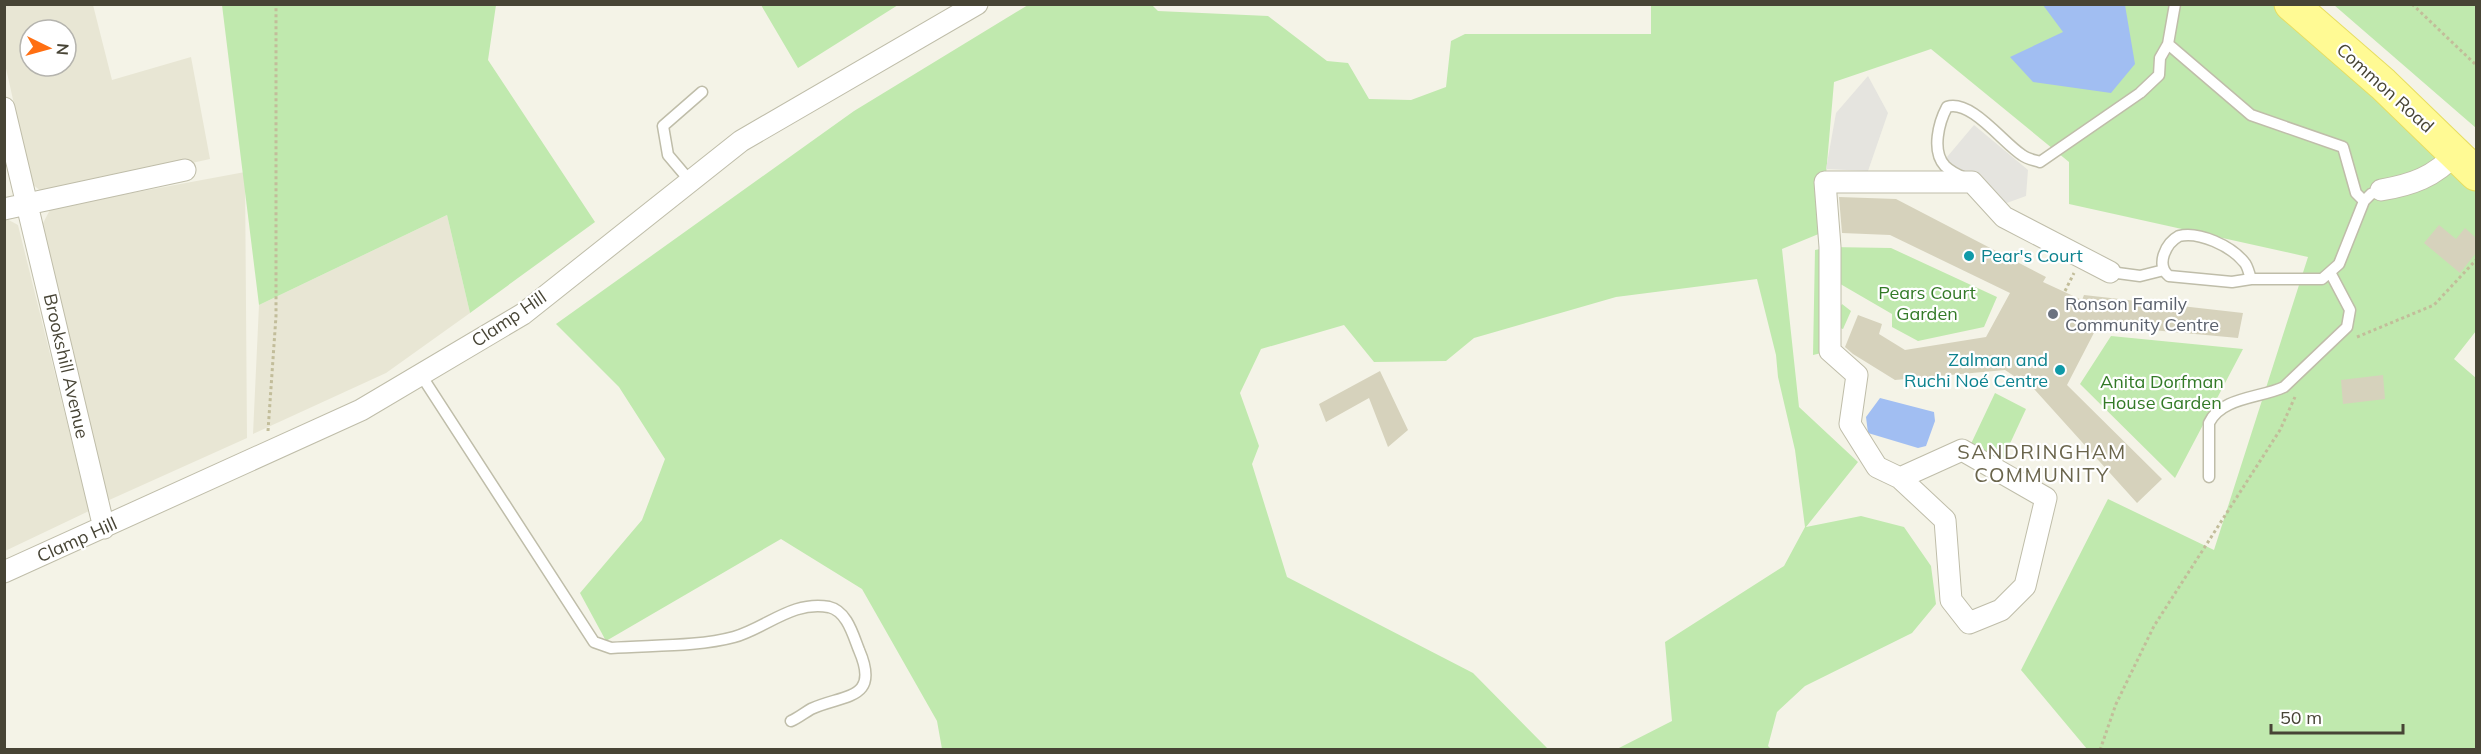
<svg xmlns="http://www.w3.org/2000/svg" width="2481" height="754" font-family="Mulish,sans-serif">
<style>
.residential{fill:#e8e6d4;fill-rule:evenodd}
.green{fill:#c0e9ae}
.parking{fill:#e5e4df}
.water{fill:#a1bef2}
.building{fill:#d6d2bc}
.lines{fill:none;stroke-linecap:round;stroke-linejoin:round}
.lane-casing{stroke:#bfbda9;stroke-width:13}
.street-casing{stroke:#bfbda9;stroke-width:23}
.primary-casing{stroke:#e7de62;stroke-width:35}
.path{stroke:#c2bd9a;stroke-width:3;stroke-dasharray:3 3;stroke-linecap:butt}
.lane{stroke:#fff;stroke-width:10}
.street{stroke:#fff;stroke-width:21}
.primary{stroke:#fffa94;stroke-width:33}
.culture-dot{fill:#0f9aa8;stroke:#fff;stroke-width:2}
.worship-dot{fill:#6b7280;stroke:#fff;stroke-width:2}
.labels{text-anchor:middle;stroke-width:4.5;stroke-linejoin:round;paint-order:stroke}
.street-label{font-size:18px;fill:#474435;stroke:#fff}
.culture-label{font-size:18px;fill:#0d838f;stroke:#fff;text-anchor:start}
.park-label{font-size:18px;fill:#337a27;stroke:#fff}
.worship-label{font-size:18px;fill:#5b616d;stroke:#fff;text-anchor:start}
.neighbourhood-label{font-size:20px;letter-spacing:1.5px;fill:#6a654c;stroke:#fff}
</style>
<rect width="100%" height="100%" fill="#f4f3e7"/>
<path class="residential" d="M4 5H93L112 80 191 57 210 159 46 195 32 184 5 64ZM30 30H66V66H30Z
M245 172 247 438 107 501 42 225 51 208Z
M447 215 470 313 386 373 253 434 259 305Z
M5 218 18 225 89 511 5 551Z"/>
<path class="green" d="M222 5H496L488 60 595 222 470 313 447 215 259 305Z
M761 5H898L798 68Z
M1028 5H1152L1158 11 1268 16 1327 61 1348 63 1369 99 1411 100 1446 87 1451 41 1465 34H1651V5H2284L2476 192V331L2454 359 2476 378V749H2087L2021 670 2108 499 2214 550 2308 257 2069 204V162L1931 49 1834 82 1821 233 1782 249 1799 407 1858 462 1806 527 1861 516 1904 527 1931 566 1936 604 1912 633 1805 686 1777 712 1768 746 1771 749H1617L1672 721 1665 642 1784 566 1805 527 1795 450 1778 377 1776 355 1757 279 1616 297 1474 338 1446 361 1374 362 1344 325 1261 349 1240 393 1259 446 1252 464 1287 577 1473 673 1549 750 942 749 937 721 862 589 781 539 606 641 580 593 642 520 665 459 619 387 556 324 854 111Z
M2334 5H2476V128Z
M1830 247 1891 248 1997 297 1984 327 1918 341 1892 327V314L1830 278 1831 323 1842 304 1851 311 1843 329 1831 325 1830 351 1813 355 1815 250Z
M2111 336 2243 349 2175 478 2080 384Z
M1995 393 2026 409 2001 463 1969 448Z"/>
<path class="parking" d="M1868 76 1888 113 1868 171 1826 169 1836 113Z
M1974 125 2028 170 2026 196 1993 208 1942 163Z"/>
<path class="water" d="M2043 5H2125L2135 64 2111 93 2033 82 2010 57 2063 32Z
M1880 398 1934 412 1935 421 1926 446 1918 448 1868 433 1866 417Z"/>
<path class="building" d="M1839 197 1896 199 2046 277 2043 282 2082 300 2084 295 2243 313 2238 338 2098 325 2067 385 2162 479 2137 503 2035 390 2005 370 1895 380 1853 354 1845 347 1858 315 1882 324 1879 334 1905 350 1986 337 2010 293 1890 235 1842 233Z
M2439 225 2456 239 2465 228 2476 238V253L2460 273 2424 243Z
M1380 371 1408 430 1388 447 1369 398 1326 422 1319 404Z
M2383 375 2385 399 2343 404 2341 380Z"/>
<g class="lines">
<defs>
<path id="lane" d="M2168 44 2251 115 2343 147 2356 193 2364 201
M1965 178C1958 175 1950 171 1945 166 1931 151 1939 122 1947 107 1971 99 2003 143 2022 155 2027 159 2034 160 2040 162L2140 93 2159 75 2160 58 2168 44 2175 4
M690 181 668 155 663 126 702 92
M2110 272 2140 276 2164 270
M2251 279C2249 274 2248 266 2244 262 2231 246 2199 231 2179 236 2166 243 2155 265 2169 276L2232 282 2251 279H2322L2339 264 2364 201 2371 194 2381 190
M421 375 594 642 611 648C649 645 697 647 734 637 766 628 793 600 829 607 847 611 853 635 859 650 881 701 843 694 811 709 804 713 798 718 791 721
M2209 477V423C2221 397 2261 398 2284 387L2347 327 2350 310 2331 274"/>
<path id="street" d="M4 108 104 528
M2381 190C2411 185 2435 177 2456 153
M4 209 185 170
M1900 478 1962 450 2046 498 2025 586 2001 610 1969 623 1951 600 1945 520 1900 478 1877 467 1850 424 1857 375 1830 351V247L1825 182H1972L2004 217 2110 272
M4 572 361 410 523 314 741 141 977 4"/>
<path id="primary" d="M2291 4 2383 84 2476 174"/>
</defs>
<use href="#lane" class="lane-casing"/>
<use href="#street" class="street-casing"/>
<use href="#primary" class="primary-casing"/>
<path class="path" d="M2412 4 2476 65
M2065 291 2074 273
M2357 337 2434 305 2476 260
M268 431 276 316V4
M2100 750 2116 704 2154 626 2280 430 2295 397"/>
<use href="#lane" class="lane"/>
<use href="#street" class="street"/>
<use href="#primary" class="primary"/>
</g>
<g class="culture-dot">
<circle cx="1969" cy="256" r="6"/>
<circle cx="2060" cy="370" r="6"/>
</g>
<circle class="worship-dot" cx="2053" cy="314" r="6"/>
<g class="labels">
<g class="street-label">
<text transform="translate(2385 88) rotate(42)" y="6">Common Road</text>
<text transform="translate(509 319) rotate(-34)" y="6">Clamp Hill</text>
<text transform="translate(66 366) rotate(77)" y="6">Brookshill Avenue</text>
<text transform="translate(77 540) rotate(-24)" y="6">Clamp Hill</text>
</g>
<g class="culture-label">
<text x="1981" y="262">Pear's Court</text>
<text x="2048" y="366" text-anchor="end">Zalman and<tspan x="2048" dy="21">Ruchi Noé Centre</tspan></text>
</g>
<g class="park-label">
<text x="1927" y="299">Pears Court<tspan x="1927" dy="21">Garden</tspan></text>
<text x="2162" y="388">Anita Dorfman<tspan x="2162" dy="21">House Garden</tspan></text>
</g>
<g class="worship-label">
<text x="2065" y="310">Ronson Family<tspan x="2065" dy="21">Community Centre</tspan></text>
</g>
<g class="neighbourhood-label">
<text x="2042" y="459">SANDRINGHAM<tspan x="2042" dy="23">COMMUNITY</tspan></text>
</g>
</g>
<rect width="2481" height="754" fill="none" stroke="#474435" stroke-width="12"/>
<g transform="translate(48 48) rotate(95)"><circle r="28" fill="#ffffff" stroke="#b5b4ae" stroke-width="1.5"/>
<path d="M0-4.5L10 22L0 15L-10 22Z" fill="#ff6f12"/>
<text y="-9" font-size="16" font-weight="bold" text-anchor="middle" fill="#474435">N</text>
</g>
<path d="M2271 724v9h132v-9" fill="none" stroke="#474435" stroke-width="3"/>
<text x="2280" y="724" font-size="18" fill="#474435" stroke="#ffffff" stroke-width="4.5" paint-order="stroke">50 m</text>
</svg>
